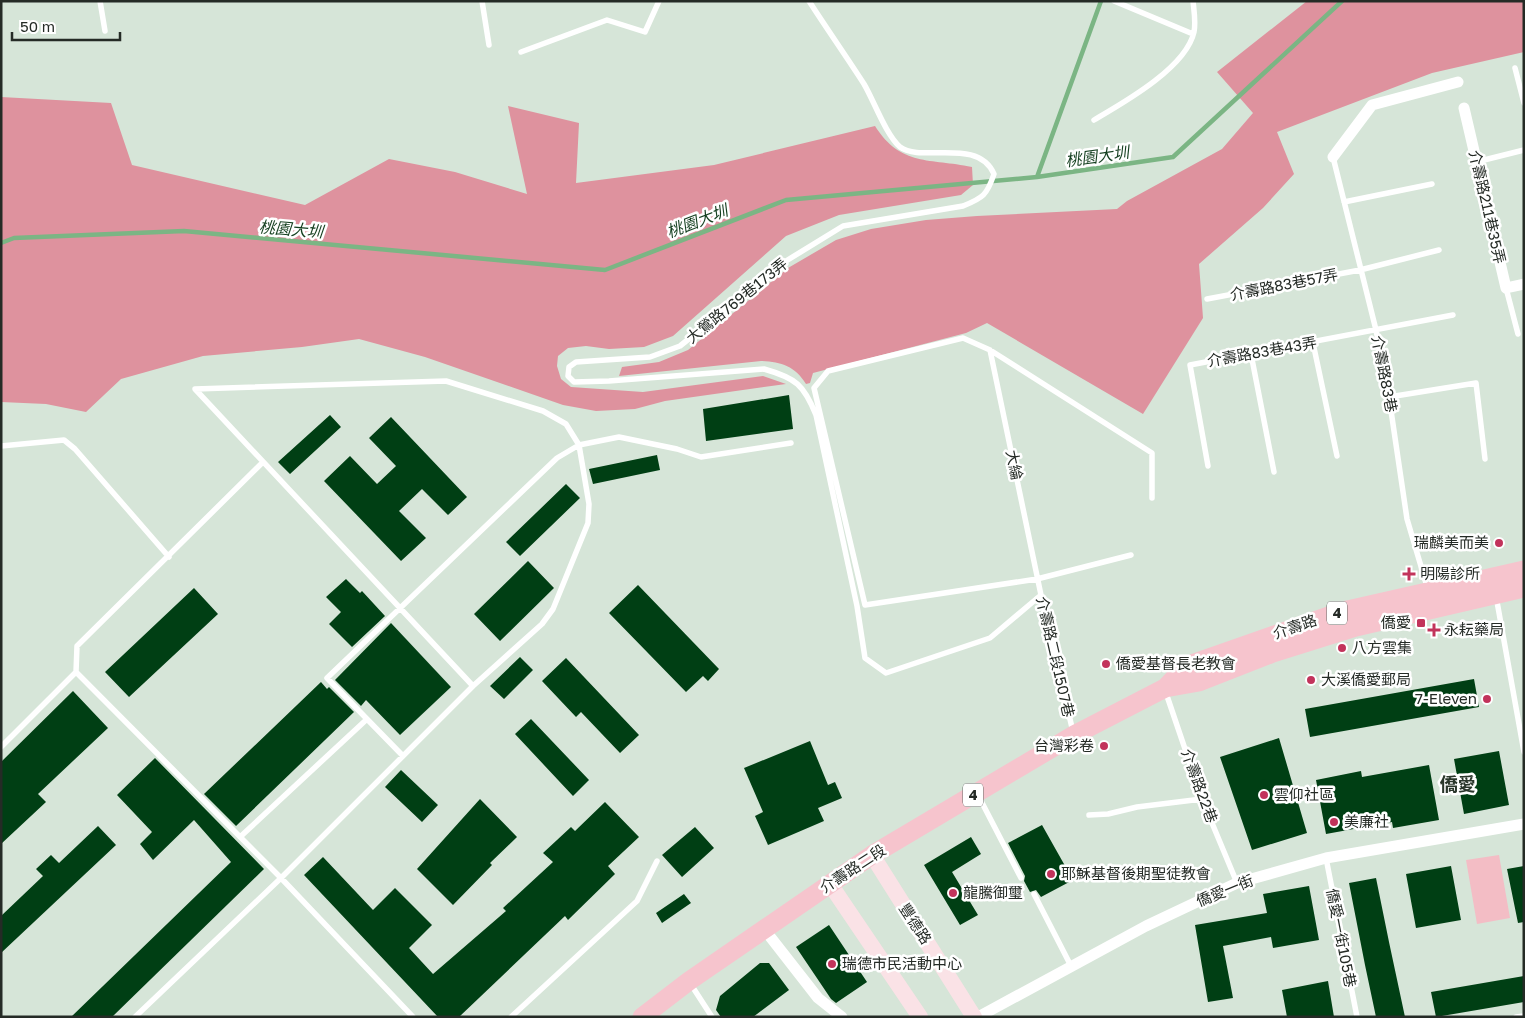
<svg xmlns="http://www.w3.org/2000/svg" width="1525" height="1018" font-family="'Golos Text','Noto Sans TC',sans-serif">
<style>
.green{fill:#f3bdc5}
.forest{fill:#de929e}
.lines{fill:none;stroke-linecap:round;stroke-linejoin:round}
.stream{stroke:#7bb584;stroke-width:4.5}
.building{fill:#003f14}
.service{stroke:#fff;stroke-width:5.5}
.minor{stroke:#fff;stroke-width:11}
.secondary{stroke:#fae2e6;stroke-width:16}
.primary{stroke:#f6c4cd;stroke-width:19}
.poi-dot{fill:#c2335b;stroke:#fff;stroke-width:2}
.labels{text-anchor:middle;stroke-width:5;stroke-linejoin:round;paint-order:stroke}
.shield{fill:#fff;stroke:#666b67;stroke-width:1}
.shield-label{font-size:14px;font-weight:bold;fill:#252b26}
.street-label{font-size:15px;fill:#252b26;stroke:#fff}
.poi-label{font-size:15px;fill:#252b26;stroke:#fff;text-anchor:start}
.water-label{font-size:16px;font-style:italic;fill:#133e1e;stroke:#fff}
.quarter-label{font-size:18px;font-weight:bold;fill:#2a362b;stroke:#fff}
</style>
<rect width="100%" height="100%" fill="#d6e5d8"/>
<path class="green" d="M1499 855 1510 918 1477 924 1466 860Z"/>
<path class="forest" d="M1307 1H1524V52L1432 73 1277 132 1294 174 1263 208 1199 264 1203 318 1143 414 987 323 966 333 813 373 810 383 806 384C795 366 781 362 761 361L619 376 622 367 659 362 688 350 788 268 836 240 871 229 926 220 977 216 1117 209 1127 201 1222 149 1253 113 1217 72Z
M1 97 111 103 132 165 305 205 389 159 455 172 527 194 508 106 579 123 576 183 714 165 875 126C901 167 930 158 972 167L973 185 961 195 839 215 786 236 673 336 644 347 609 349 586 346 568 348 558 356 557 366 561 379 571 387 643 392 763 376 786 384 665 401 635 409 596 411 563 405 425 357 359 339 302 347 203 356 121 379 86 412 46 404 1 402Z"/>
<g class="lines">
<path class="stream" d="M1037 177 1101 1
M1 243 14 238 184 231 605 270 786 200 1037 177 1173 157 1342 1"/>
</g>
<path class="building" d="M789 395 793 429 706 441 703 409Z
M330 415 341 427 290 474 278 462Z
M391 417 467 497 448 515 422 489 399 511 426 538 401 561 324 481 350 456 377 484 396 466 369 438Z
M657 455 660 470 593 484 589 469Z
M566 484 580 498 520 556 506 542Z
M528 561 554 588 500 641 474 614Z
M346 579 360 593 362 591 385 616 352 647 329 624 341 612 326 597Z
M638 585 719 669 708 681 703 676 686 692 609 613Z
M194 588 218 614 129 697 105 672Z
M391 623 451 687 400 735 366 700 361 706 335 680Z
M520 657 533 670 504 699 490 686Z
M566 658 639 735 620 753 581 712 576 717 542 681Z
M1474 679 1479 707 1310 737 1305 709Z
M321 682 327 689 329 687 354 712 236 826 204 794Z
M73 691 108 728 38 794 46 802 1 844V762Z
M531 719 589 780 573 796 515 734Z
M1279 738 1307 833 1252 850 1220 757Z
M810 741 828 785 835 782 842 798 818 808 824 821 768 845 755 816 763 812 744 768Z
M1499 751 1509 805 1464 814 1454 759Z
M155 758 264 869 112 1017H71L231 862 194 820 153 860 140 844 152 832 117 795Z
M1429 765 1439 820 1393 828 1392 822 1326 834 1316 780 1361 771 1362 777Z
M401 770 438 805 422 822 385 787Z
M480 799 517 837 490 863 492 865 453 905 417 869Z
M605 802 639 837 608 866 615 874 568 920 565 916 459 1017H438L304 875 323 857 373 910 395 888 432 925 409 948 433 974 506 911 503 908 553 862 543 853 571 827 575 831Z
M1042 825 1073 880 1041 897 1036 890 1030 892 1024 881 1025 876 1008 843Z
M98 826 116 845 1 953V916L43 876 36 869 51 855 59 863Z
M695 827 714 848 682 877 662 855Z
M971 837 981 854 952 872 978 915 960 925 924 865Z
M1451 866 1461 920 1416 928 1406 874Z
M1524 866V922L1518 923 1507 869Z
M1376 878 1389 942 1405 1017H1376L1365 965 1349 883Z
M1309 886 1319 940 1273 948 1271 937 1223 946 1233 998 1208 1002 1195 925 1267 913 1263 894Z
M684 894 691 903 662 923 656 913Z
M829 925 867 982 836 1003 831 999 796 947Z
M760 963H769L789 990 753 1017H721L716 1010 720 996Z
M1524 976V1002L1436 1017 1431 992Z
M1328 981 1334 1017H1287L1282 990Z"/>
<g class="lines">
<path class="service" d="M100 1 105 31
M482 1 489 45
M809 1C827 29 846 56 864 84 874 101 886 135 900 147 922 163 978 137 994 174 987 195 983 198 963 206L843 226 786 261 680 346 650 357 576 362 569 367 568 376 574 382 609 381 764 369C796 378 804 385 816 415L857 606 865 658 886 673 990 638 1041 595
M1114 1 1193 34
M521 52 607 20 645 32 659 1
M1515 68 1524 103
M1094 120C1123 103 1186 68 1194 32 1196 22 1194 11 1193 1
M1333 157 1376 330 1389 397 1407 519 1428 590
M1476 162 1524 150
M1344 202 1432 184
M1506 288 1518 334
M1207 299 1360 270 1439 250
M1313 343 1337 456
M990 350 1041 595 1073 732
M1251 354 1274 472
M1389 397 1476 383 1485 459
M1 446 64 440 75 449 169 557
M263 462 77 646 76 672 281 878 413 1017
M1208 466 1190 365 1453 315
M1131 555 1037 579 865 605 814 388 828 371 963 338 990 350 1152 453V498
M1496 596 1524 752
M1165 690 1202 799 1237 883
M1 747 76 672
M403 756 327 678 557 458 579 445 619 437 677 449 701 457 791 443
M978 795 1021 878
M1089 815 1108 814 1137 807 1202 799
M240 837 366 720
M1326 858 1357 1017
M1034 894 1071 966
M690 983 712 1017
M135 1017 281 878 473 686 542 624 553 609 588 523 589 504 579 445 566 424 543 411 446 381 195 389 473 686
M511 1017 637 901 657 861
M1516 1017 1524 1016"/>
<path class="minor" d="M1464 108 1506 288 1524 284
M1333 157 1372 105 1458 82
M764 929 818 998 842 1017
M978 1017 1146 926 1237 883 1326 858 1524 824"/>
<path class="secondary" d="M872 855 974 1017
M830 884 920 1017"/>
<path class="primary" d="M1165 688 1186 666 1343 611 1524 570
M642 1017 689 981 872 855 1074 735 1165 688 1199 682 1273 653 1356 627 1524 588"/>
</g>
<g class="poi-dot">
<circle cx="1499" cy="543" r="5"/>
<path d="M1406.5 566.5h5v5h5v5h-5v5h-5v-5h-5v-5h5z"/>
<rect x="1416" y="618" width="10" height="10" rx="2.5"/>
<path d="M1431.5 622.5h5v5h5v5h-5v5h-5v-5h-5v-5h5z"/>
<circle cx="1342" cy="648" r="5"/>
<circle cx="1106" cy="664" r="5"/>
<circle cx="1311" cy="680" r="5"/>
<circle cx="1487" cy="699" r="5"/>
<circle cx="1104" cy="746" r="5"/>
<circle cx="1264" cy="795" r="5"/>
<circle cx="1334" cy="822" r="5"/>
<circle cx="1051" cy="874" r="5"/>
<circle cx="953" cy="893" r="5"/>
<circle cx="832" cy="964" r="5"/>
</g>
<g class="labels">
<g class="shield">
<rect x="1327" y="601.5" width="20" height="23" rx="4"/>
<rect x="963" y="783.5" width="20" height="23" rx="4"/>
</g>
<g class="shield-label">
<text x="1337" y="618">4</text>
<text x="973" y="800">4</text>
</g>
<g class="street-label">
<text transform="translate(1487 207) rotate(77)" y="5">介壽路211巷35弄</text>
<text transform="translate(1284 285) rotate(-11)" y="5">介壽路83巷57弄</text>
<text transform="translate(737 301) rotate(-39)" y="5">大鶯路769巷173弄</text>
<text transform="translate(1262 352) rotate(-10)" y="5">介壽路83巷43弄</text>
<text transform="translate(1384 374) rotate(79)" y="5">介壽路83巷</text>
<text transform="translate(1014 465) rotate(78)" y="5">大綸</text>
<text transform="translate(1295 627) rotate(-19)" y="5">介壽路</text>
<text transform="translate(1055 657) rotate(77)" y="5">介壽路二段1507巷</text>
<text transform="translate(1199 786) rotate(70)" y="5">介壽路22巷</text>
<text transform="translate(853 869) rotate(-33)" y="5">介壽路二段</text>
<text transform="translate(1225 891) rotate(-22)" y="5">僑愛一街</text>
<text transform="translate(915 924) rotate(57)" y="5">豐德路</text>
<text transform="translate(1341 938) rotate(79)" y="5">僑愛一街105巷</text>
</g>
<g class="poi-label">
<text x="1489" y="548" text-anchor="end">瑞麟美而美</text>
<text x="1420" y="579">明陽診所</text>
<text x="1411" y="628" text-anchor="end">僑愛</text>
<text x="1444" y="635">永耘藥局</text>
<text x="1352" y="653">八方雲集</text>
<text x="1116" y="669">僑愛基督長老教會</text>
<text x="1321" y="685">大溪僑愛郵局</text>
<text x="1477" y="704" text-anchor="end">7-Eleven</text>
<text x="1094" y="751" text-anchor="end">台灣彩卷</text>
<text x="1274" y="800">雲仰社區</text>
<text x="1344" y="827">美廉社</text>
<text x="1061" y="879">耶穌基督後期聖徒教會</text>
<text x="963" y="898">龍騰御璽</text>
<text x="842" y="969">瑞德市民活動中心</text>
</g>
<g class="water-label">
<text transform="translate(1097 156) rotate(-8)" y="6">桃園大圳</text>
<text transform="translate(697 221) rotate(-21)" y="6">桃園大圳</text>
<text transform="translate(291 229) rotate(5)" y="6">桃園大圳</text>
</g>
<g class="quarter-label">
<text x="1458" y="791">僑愛</text>
</g>
</g>
<rect width="1525" height="1018" fill="none" stroke="#252b26" stroke-width="5"/>
<path d="M12 32v8h108v-8" fill="none" stroke="#252b26" stroke-width="2.5"/>
<text x="20" y="32" font-size="15" fill="#252b26" stroke="#ffffff" stroke-width="4" paint-order="stroke">50 m</text>
</svg>
